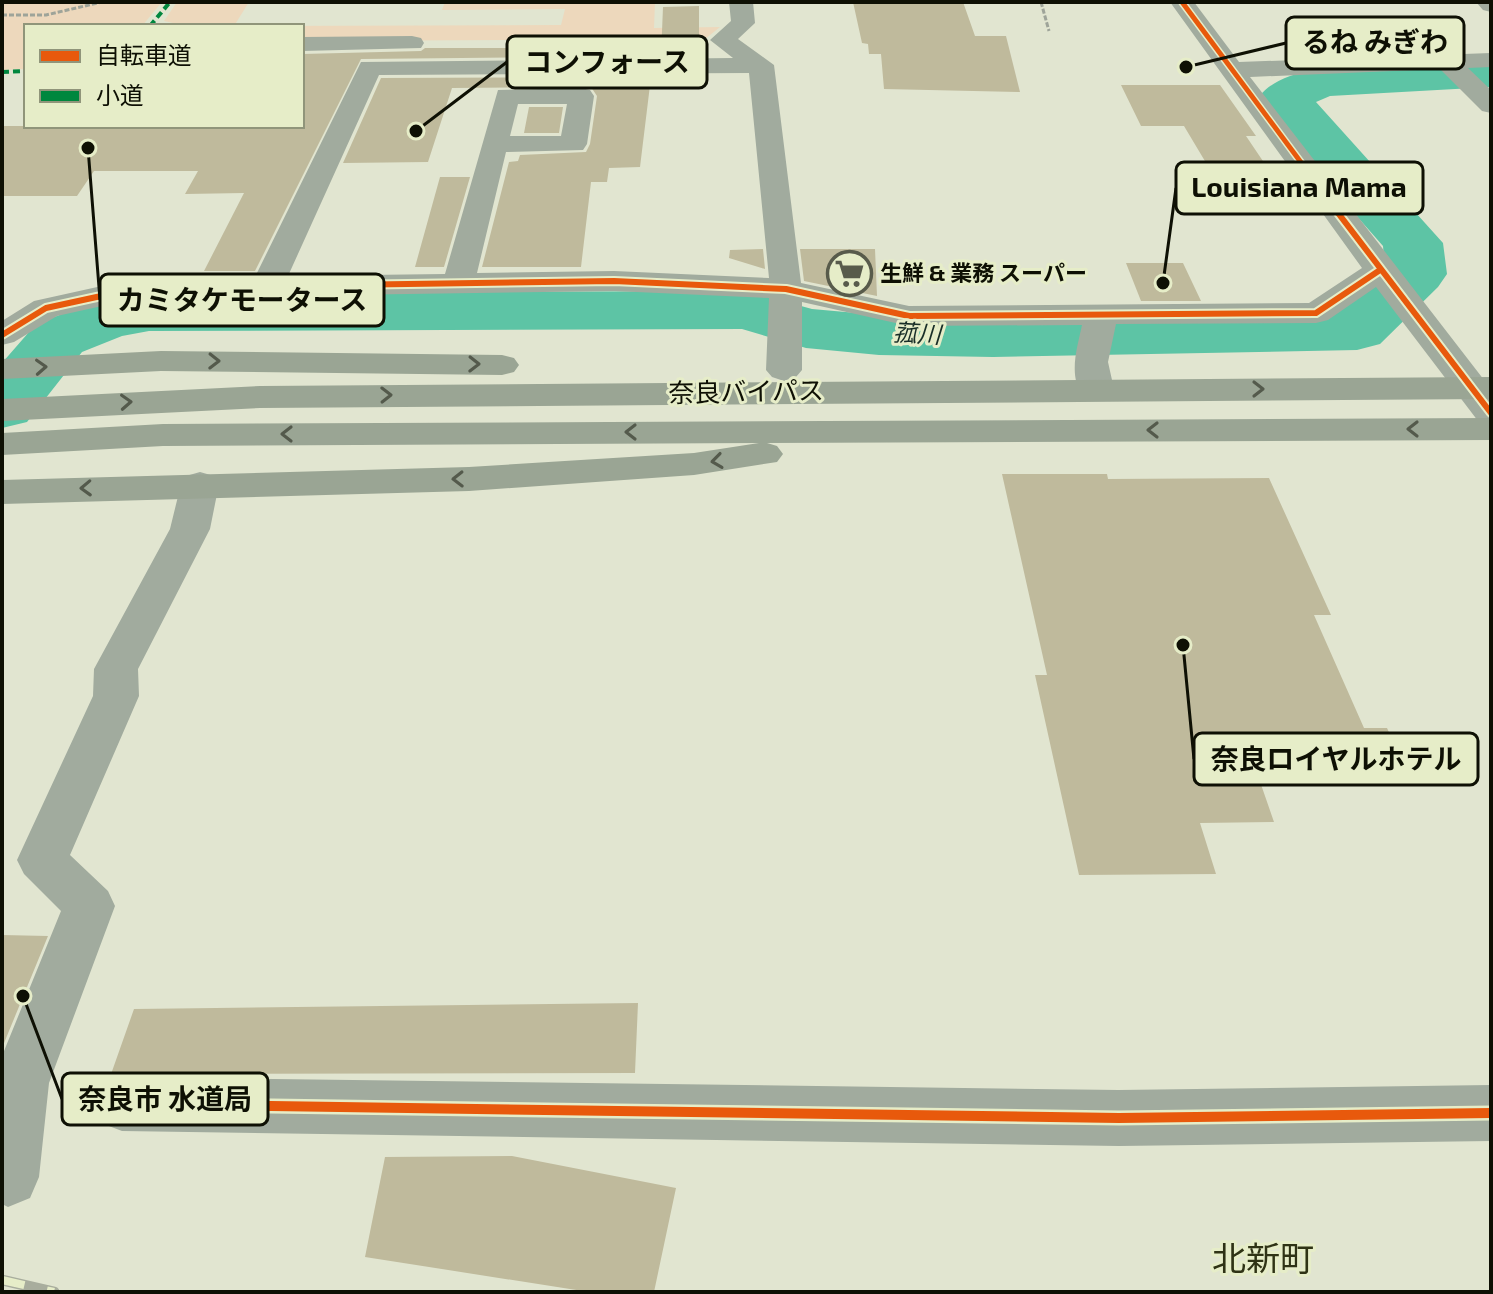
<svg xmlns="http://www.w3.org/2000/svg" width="1493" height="1294" font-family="'Exo 2','Noto Sans JP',sans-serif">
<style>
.green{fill:#edd8bc}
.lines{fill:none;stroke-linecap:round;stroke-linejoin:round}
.river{fill:#5dc4a5;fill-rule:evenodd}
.building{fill:#bfba9c}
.path{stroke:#9ea499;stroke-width:3;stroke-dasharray:5 2;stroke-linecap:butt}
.minor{fill:#a1ab9e;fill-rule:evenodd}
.highway{fill:#9aa594;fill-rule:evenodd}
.rail-casing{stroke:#a8ad9d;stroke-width:11}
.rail{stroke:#e6edc8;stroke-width:8;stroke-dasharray:23;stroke-linecap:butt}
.quiet{stroke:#00873e;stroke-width:4;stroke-dasharray:7 4;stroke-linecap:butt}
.cycleway-far2-casing{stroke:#e6edc8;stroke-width:8}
.cycleway-far1-casing{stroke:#e6edc8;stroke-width:10}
.cycleway-casing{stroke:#e6edc8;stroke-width:15}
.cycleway-far2{stroke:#e8590c;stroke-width:5}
.cycleway-far1{stroke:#e8590c;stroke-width:6}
.cycleway{stroke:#e8590c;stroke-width:10}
.oneway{stroke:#545a4c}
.labels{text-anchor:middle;stroke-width:6;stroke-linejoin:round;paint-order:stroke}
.far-poi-label{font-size:22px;font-weight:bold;fill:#0e1004;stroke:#e6edc8;text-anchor:start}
.far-water-label{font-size:24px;font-style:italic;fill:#182e27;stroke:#e6edc8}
.street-label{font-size:26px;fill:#0e1004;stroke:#e6edc8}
.near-neighbourhood-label{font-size:34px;fill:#2f3315;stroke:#e6edc8}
.leader{fill:none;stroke:#0e1004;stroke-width:3}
.callout-dot{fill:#0e1004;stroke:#e6edc8;stroke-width:3}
.callout{fill:#e6edc8;stroke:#0e1004;stroke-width:3}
.callout-label{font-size:28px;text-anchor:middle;font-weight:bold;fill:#0e1004}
</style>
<rect width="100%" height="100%" fill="#e1e5d0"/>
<path class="green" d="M2 2H162L142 26H26V69L2 70Z
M177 2H249L234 26 561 25 565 9 442 10 445 2H655L654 28 720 27 705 39 302 41V26H187L164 21Z"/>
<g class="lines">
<path class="river" d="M1491 57V87L1330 96 1316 102 1443 243 1447 274 1438 287 1380 344 1357 350 993 357 879 355 806 348 742 329 149 331 122 336 82 352 27 422 2 428V363L36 324 83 306 149 293 747 291 812 309 879 315 993 317 1340 311 1385 269 1383 246 1289 139 1260 96C1289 54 1440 60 1491 57Z"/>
</g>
<path class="building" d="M853 2H963L975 36H1006L1020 92 884 89 881 54H869L868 44 862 43Z
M699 6V55L661 56 663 7Z
M425 48H654L653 56 361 59 255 271H204L244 193 185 194 198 171H94L77 196H2V126H302V54L421 51Z
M651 77 640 167 609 168 607 182H591L581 267H482L509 162 518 161 520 155 586 152 590 144 597 96 591 87 452 88 428 162 343 163 381 78Z
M1121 85H1220L1256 136H1246L1294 207 1233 208 1184 126H1141Z
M529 107H563L559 133H524Z
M440 177H470L444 267H415Z
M763 249 765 269 729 258 730 250Z
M800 249H875L877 296 804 281Z
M1126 263H1183L1201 301H1141Z
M1002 474H1107L1108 479 1269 478 1331 615H1314L1364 728H1387L1406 769 1256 770 1274 822 1200 823 1216 874 1079 875 1035 675H1047Z
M2 935 48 936 2 1048Z
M638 1003 635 1073 122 1074 110 1077 134 1009Z
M512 1156 676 1188 654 1292H589L365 1257 385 1157Z"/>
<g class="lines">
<path class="path" d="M1041 2 1049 31
M2 15H46L102 2"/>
<path class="minor" d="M729 2H753L755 23 738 39 774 65 801 283 909 306 1309 303 1362 268 1170 2H1194L1239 62 1491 53V67L1468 68 1491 90V113L1482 111 1440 69 1250 77 1491 389V424L1478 421 1376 287 1328 320 1316 323 1116 324 1108 362 1114 389 1109 397 1096 400 1083 397C1068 375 1077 349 1082 325L909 326 802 302V370L796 377 784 381 772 377 766 370 769 298 614 291 138 298 57 316 14 342 2 345V321L34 301 138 278 255 277 361 62 733 58 710 40 731 21ZM749 73 769 278 614 271 477 273 506 152 583 150 587 144 594 96 590 90 581 88 498 90 445 274 288 276 379 75ZM518 104H567L561 136H510Z
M1476 2H1491V12L1483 10Z
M412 36 421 38 424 43 421 48 302 51V37Z
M200 472 214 476 219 484 210 529 138 669 139 696 70 855 108 891 115 906 49 1083 39 1177 30 1198 8 1207 2 1204V1056L61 911 24 874 17 860 93 696 94 669 170 529 181 484 186 476Z
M122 1077 1119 1090 1491 1085V1141L1119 1146 122 1131 101 1123 93 1104 101 1085Z"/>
<path class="highway" d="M161 351 502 355 514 358 519 365 514 372 502 375 161 371 2 379V359Z
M1491 377V399L260 408 2 421V399L260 386Z
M1491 418V440L767 443 777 446 783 454 777 462 694 475 469 491 2 504V480L469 467 694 453 759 443 163 446 2 455V433L163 424Z"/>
<defs>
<path id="rail" d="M2 1280 54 1292"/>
</defs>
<use href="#rail" class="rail-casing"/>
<use href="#rail" class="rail"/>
<path class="quiet" d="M150 26 170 2
M2 72 26 71"/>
<defs>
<path id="cycleway-far2" d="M1182 2 1337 211"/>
<path id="cycleway-far1" d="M1335 209 1491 413
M2 335 46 308 138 288 614 281 786 289 909 316 1316 313 1380 270"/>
<path id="cycleway" d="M122 1104 1119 1118 1491 1113"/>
</defs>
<use href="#cycleway-far2" class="cycleway-far2-casing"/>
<use href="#cycleway-far1" class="cycleway-far1-casing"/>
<use href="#cycleway" class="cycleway-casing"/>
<use href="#cycleway-far2" class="cycleway-far2"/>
<use href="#cycleway-far1" class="cycleway-far1"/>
<use href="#cycleway" class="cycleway"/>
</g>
<defs><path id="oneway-chevron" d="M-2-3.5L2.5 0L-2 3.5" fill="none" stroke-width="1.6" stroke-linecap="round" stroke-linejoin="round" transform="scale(2)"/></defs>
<g class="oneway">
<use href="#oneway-chevron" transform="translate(214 361) rotate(1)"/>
<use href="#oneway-chevron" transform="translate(474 364) rotate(1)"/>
<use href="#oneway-chevron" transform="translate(41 367) rotate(-3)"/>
<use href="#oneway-chevron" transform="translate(1258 389)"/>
<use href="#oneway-chevron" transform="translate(386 395) rotate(-1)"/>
<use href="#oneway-chevron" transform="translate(126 402) rotate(-3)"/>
<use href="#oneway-chevron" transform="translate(1413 429) rotate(180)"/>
<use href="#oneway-chevron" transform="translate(1153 430) rotate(180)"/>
<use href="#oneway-chevron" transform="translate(631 432) rotate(180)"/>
<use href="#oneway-chevron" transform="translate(287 434) rotate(180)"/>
<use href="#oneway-chevron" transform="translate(717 461) rotate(172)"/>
<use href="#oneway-chevron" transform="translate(458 479) rotate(179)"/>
<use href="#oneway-chevron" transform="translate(86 488) rotate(178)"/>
</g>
<defs>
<symbol id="supermarket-ring" viewBox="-11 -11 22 22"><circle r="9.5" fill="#e6edc8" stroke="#585b4b" stroke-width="1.5"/><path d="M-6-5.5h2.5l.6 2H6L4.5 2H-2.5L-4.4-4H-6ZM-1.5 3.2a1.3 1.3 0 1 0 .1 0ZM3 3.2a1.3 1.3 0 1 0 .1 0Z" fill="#585b4b"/></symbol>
</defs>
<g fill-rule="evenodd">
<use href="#supermarket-ring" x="824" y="248" width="51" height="51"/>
</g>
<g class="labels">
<g class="far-poi-label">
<text x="880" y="281">生鮮 &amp; 業務 スーパー</text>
</g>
<g class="far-water-label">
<text transform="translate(917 334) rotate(3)" y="8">菰川</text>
</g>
<g class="street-label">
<text transform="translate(746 392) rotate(-1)" y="9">奈良バイパス</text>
</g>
<g class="near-neighbourhood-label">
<text x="1263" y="1271">北新町</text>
</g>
</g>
<path class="leader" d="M1186 67L1286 43M416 131L507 62M1163 283L1176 188M88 148L100 300M1183 645L1194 759M23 996L62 1099"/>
<g class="callout-dot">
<circle cx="1186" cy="67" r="8"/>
<circle cx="416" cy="131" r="8"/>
<circle cx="1163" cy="283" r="8"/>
<circle cx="88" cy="148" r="8"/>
<circle cx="1183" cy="645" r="8"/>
<circle cx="23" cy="996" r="8"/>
</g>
<g class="callout">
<rect x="1286" y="17" width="178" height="52" rx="8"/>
<rect x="507" y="36" width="200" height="52" rx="8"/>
<rect x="1176" y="162" width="247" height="52" rx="8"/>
<rect x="100" y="274" width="284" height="52" rx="8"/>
<rect x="1194" y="733" width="284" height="52" rx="8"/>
<rect x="62" y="1073" width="206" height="52" rx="8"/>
</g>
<g class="callout-label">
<text x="1375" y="52">るね みぎわ</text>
<text x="607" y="72">コンフォース</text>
<text x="1299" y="197">Louisiana Mama</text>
<text x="242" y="310">カミタケモータース</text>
<text x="1336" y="769">奈良ロイヤルホテル</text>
<text x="165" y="1109">奈良市 水道局</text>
</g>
<rect width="1493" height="1294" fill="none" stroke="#0e1004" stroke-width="8"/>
<rect x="24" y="24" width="280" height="104" fill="#e6edc8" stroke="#90957a" stroke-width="2"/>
<rect x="40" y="50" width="40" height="12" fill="#e8590c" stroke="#90957a" stroke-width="2"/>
<text x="96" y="64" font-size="24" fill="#0e1004">自転車道</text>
<rect x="40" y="90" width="40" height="12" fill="#00873e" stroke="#90957a" stroke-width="2"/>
<text x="96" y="104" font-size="24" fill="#0e1004">小道</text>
</svg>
